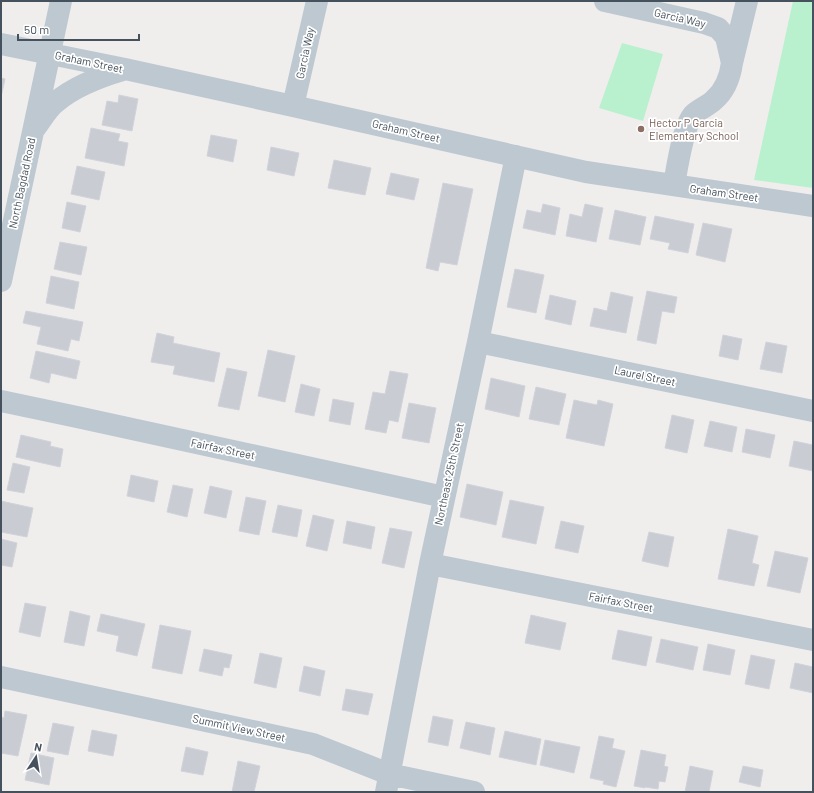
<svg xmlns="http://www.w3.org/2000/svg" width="814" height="793" font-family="Barlow,sans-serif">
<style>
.green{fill:#b9f1cf}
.building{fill:#caccd3;stroke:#d1d3da}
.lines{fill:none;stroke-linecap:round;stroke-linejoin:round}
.minor{stroke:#bdc8d1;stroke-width:22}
.education-dot{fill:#8d6e63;stroke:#fff;stroke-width:1.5}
.labels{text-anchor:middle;stroke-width:3.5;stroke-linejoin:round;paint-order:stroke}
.street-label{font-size:11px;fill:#45515c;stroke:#fff}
.education-label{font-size:11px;fill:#785e54;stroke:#fff;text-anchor:start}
</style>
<rect width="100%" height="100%" fill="#f0eded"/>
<path class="green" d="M793 1H813V188L754 180Z
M622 43 663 54 643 121 599 108Z"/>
<path class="building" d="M1 78 5 79 1 97Z
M119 95 138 99 132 131 102 125 107 101 118 103Z
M91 128 120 134 118 141 128 143 124 166 85 158Z
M211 135 237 140 233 162 207 156Z
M271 147 299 153 294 176 267 170Z
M334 160 371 168 365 195 328 188Z
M77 166 105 172 99 200 71 194Z
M391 173 419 179 414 200 386 194Z
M443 183 473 189 457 265 440 262 438 271 426 268Z
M67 202 86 206 80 232 62 228Z
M543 204 560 208 555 235 523 228 527 210 541 213Z
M585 204 603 208 596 242 566 236 570 214 582 217Z
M615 210 646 217 640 245 609 239Z
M655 216 694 224 688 253 668 249 670 243 650 239Z
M703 223 732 229 725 262 696 255Z
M60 242 87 247 81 275 54 269Z
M515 269 544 275 536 313 507 307Z
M51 276 79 282 74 309 46 303Z
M647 291 677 297 674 313 662 311 656 344 637 340Z
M611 292 633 297 626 333 590 326 594 308 607 311Z
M550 295 576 301 571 325 545 319Z
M26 311 83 322 79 341 71 339 68 351 37 344 41 327 23 323Z
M157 333 174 337 173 343 220 353 214 382 173 374 175 366 151 362Z
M723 335 742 339 738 360 719 356Z
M766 342 787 346 782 373 760 369Z
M268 350 295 356 285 402 258 396Z
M36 351 80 361 76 379 51 373 49 383 30 378Z
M227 368 247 372 239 410 218 406Z
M390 371 408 374 398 422 389 420 386 433 365 429 373 392 385 394Z
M491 378 525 386 519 417 485 409Z
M301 384 320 389 314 416 295 412Z
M536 387 566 394 559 425 529 419Z
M333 399 354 403 350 425 329 421Z
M574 400 597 405 598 400 613 404 604 446 566 438Z
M409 403 436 408 429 443 402 438Z
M672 415 694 420 687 453 665 448Z
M710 421 737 427 732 452 704 446Z
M746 429 775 435 770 458 742 452Z
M21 435 51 442 50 446 63 449 60 467 16 457Z
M794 441 813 445V471L789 466Z
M13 463 30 467 24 493 7 490Z
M131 475 158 481 154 502 127 496Z
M467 484 503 492 496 525 460 517Z
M173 485 193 489 187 517 167 512Z
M210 486 232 491 226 518 204 513Z
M246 497 266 501 259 535 239 531Z
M510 500 544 507 536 544 502 537Z
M1 501 33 508 27 537 1 532Z
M278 505 302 510 297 537 272 532Z
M313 515 334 520 327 551 306 546Z
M347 521 375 527 371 549 343 543Z
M561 521 584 526 578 553 555 548Z
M390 528 412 532 404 568 382 563Z
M728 529 758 536 752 563 759 565 754 586 718 579Z
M649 532 674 537 668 567 642 561Z
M1 539 17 543 12 567 1 565Z
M775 551 808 558 800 593 767 586Z
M25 603 46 607 40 637 19 632Z
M70 611 90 616 84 646 64 642Z
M101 614 145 624 137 656 116 651 119 636 97 631Z
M531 615 566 623 560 650 525 643Z
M160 625 191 631 182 674 152 668Z
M618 630 652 637 646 666 612 659Z
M661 639 698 647 693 670 656 662Z
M708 644 735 650 730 675 703 670Z
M204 649 232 655 229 668 224 667 222 676 199 671Z
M260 653 282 658 276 688 254 683Z
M751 655 775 660 769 689 745 684Z
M795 663 813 667V693L790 688Z
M304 666 325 671 320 696 299 691Z
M346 689 373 694 368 715 342 710Z
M5 711 27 715 18 756 1 753V717L4 718Z
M433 716 453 720 448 746 428 742Z
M466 722 495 728 490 755 460 748Z
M53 723 74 727 68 755 47 751Z
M92 730 117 735 113 756 88 751Z
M505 731 541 739 536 765 499 757Z
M599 736 614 739 612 748 625 751 616 787 603 784 604 781 590 778Z
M545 740 580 747 574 773 540 765Z
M186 747 208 752 203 775 181 771Z
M641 750 666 755 664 766 668 767 665 782 659 781 658 789 645 787V788L634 786Z
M31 753 54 758 49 785 25 780Z
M238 761 260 766 254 792H232Z
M690 766 713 771 709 792H685Z
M743 766 763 770 760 787 739 782Z"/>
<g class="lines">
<path class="minor" d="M605 1 704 23 718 28 726 37 732 63 747 1
M1 44 125 69 293 106 586 172 813 206
M293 106 317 1
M36 127C42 119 48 108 56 102 75 86 99 77 123 70
M674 185C677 168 683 127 693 115 699 109 708 106 714 100 726 90 730 77 732 63
M1 281 61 1
M478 342 813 411
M1 401 77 417 444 497
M430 564 813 640
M1 677 313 744 389 774 474 792
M386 792 430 564 478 342 516 156"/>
</g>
<circle class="education-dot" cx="641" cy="129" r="4"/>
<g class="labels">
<g class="street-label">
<text transform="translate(680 18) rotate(13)" y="4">Garcia Way</text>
<text transform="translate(305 53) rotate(-78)" y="4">Garcia Way</text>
<text transform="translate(89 62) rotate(12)" y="4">Graham Street</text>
<text transform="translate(406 131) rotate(13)" y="4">Graham Street</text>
<text transform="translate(22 183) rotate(-78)" y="4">North Bagdad Road</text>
<text transform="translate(724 193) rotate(8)" y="4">Graham Street</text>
<text transform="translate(645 376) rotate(12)" y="4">Laurel Street</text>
<text transform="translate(223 449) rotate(12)" y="4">Fairfax Street</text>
<text transform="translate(449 474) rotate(-78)" y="4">Northeast 25th Street</text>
<text transform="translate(621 602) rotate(11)" y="4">Fairfax Street</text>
<text transform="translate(239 728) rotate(12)" y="4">Summit View Street</text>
</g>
<g class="education-label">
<text x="649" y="127">Hector P Garcia<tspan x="649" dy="13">Elementary School</tspan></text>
</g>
</g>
<rect width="814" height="793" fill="none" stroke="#45515c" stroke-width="4"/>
<g transform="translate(36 757) rotate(12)" stroke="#ffffff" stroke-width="3" paint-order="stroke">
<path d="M0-3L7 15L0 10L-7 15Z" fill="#45515c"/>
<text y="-6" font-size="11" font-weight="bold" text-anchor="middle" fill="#45515c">N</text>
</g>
<path d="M18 34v6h121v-6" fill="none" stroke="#45515c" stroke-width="2"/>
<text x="24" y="34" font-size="12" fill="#45515c" stroke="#ffffff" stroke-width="3" paint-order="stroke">50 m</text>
</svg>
